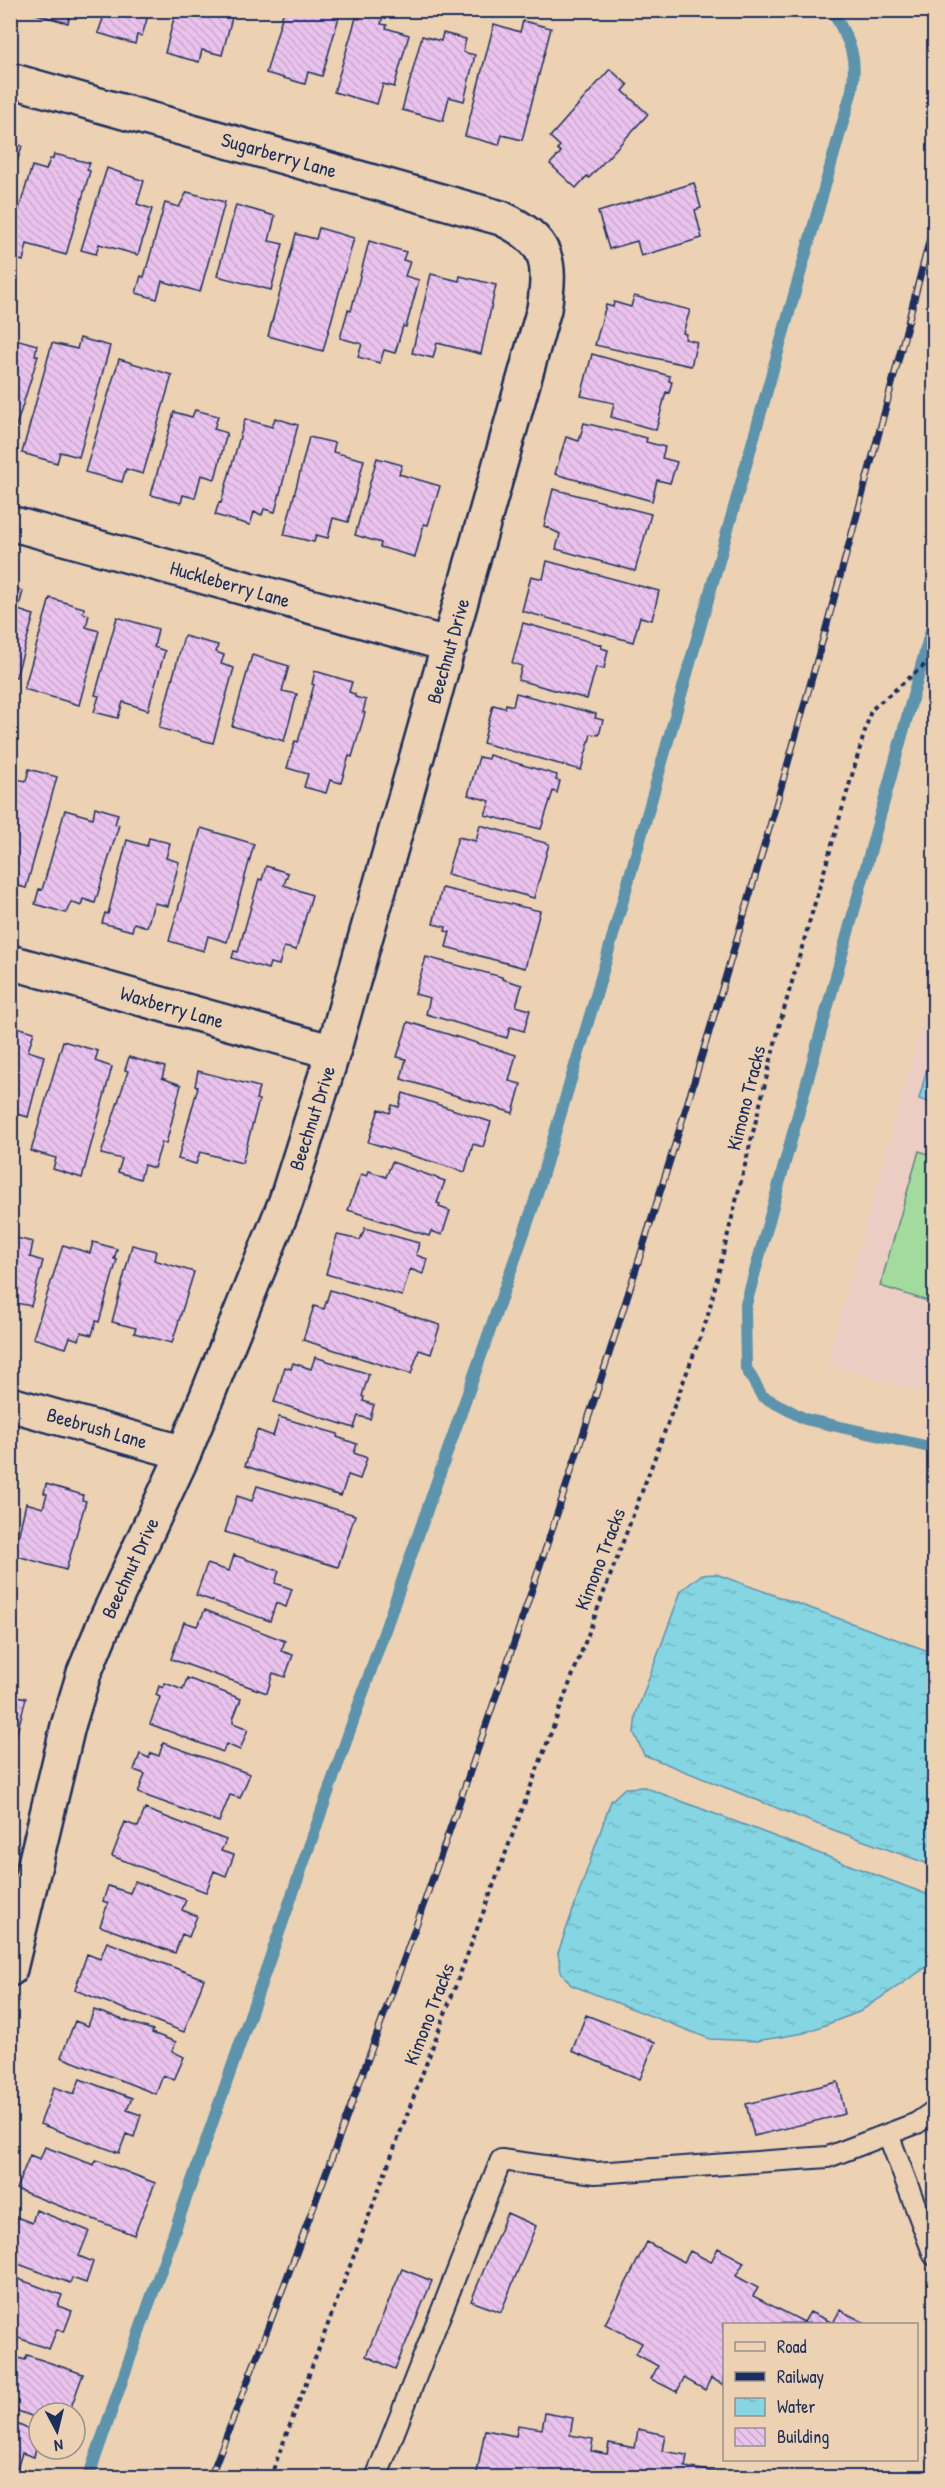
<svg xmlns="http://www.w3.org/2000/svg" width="945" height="2488" font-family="'Patrick Hand',sans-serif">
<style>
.built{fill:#ebcdc4}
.grass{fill:#a3db9f;stroke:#5f857e;stroke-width:1.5}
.water{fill:url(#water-ripples);stroke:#5b93ad;stroke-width:1.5}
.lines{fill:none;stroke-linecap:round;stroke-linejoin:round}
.stream{stroke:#5b93ad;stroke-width:12}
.building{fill:url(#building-back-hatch);stroke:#1b2f5e;stroke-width:1.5}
.lane-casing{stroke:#1b2f5e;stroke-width:24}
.street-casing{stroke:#1b2f5e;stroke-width:38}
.path{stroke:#1b2f5e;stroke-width:4;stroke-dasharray:4.5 4.5;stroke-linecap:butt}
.lane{stroke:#ecd1b3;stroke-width:20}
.street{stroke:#ecd1b3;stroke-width:33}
.rail-casing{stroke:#1b2f5e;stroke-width:7}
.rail{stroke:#ecd1b3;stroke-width:4.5;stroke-dasharray:14;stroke-linecap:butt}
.labels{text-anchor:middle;stroke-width:6;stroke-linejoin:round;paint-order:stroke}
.street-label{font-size:20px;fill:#1b2f5e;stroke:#ecd1b3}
</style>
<defs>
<pattern id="water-ripples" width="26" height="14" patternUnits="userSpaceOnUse" patternTransform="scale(1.5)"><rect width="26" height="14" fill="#86d5e2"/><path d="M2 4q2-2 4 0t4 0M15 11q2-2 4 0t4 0" fill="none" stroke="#73b7c4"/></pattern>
<pattern id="building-back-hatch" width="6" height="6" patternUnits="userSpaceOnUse" patternTransform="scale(1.5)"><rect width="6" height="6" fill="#eac3ed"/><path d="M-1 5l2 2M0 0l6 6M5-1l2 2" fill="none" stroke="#c8a8ce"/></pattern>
</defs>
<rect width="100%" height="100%" fill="#ecd1b3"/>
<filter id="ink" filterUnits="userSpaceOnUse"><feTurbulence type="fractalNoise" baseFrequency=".0167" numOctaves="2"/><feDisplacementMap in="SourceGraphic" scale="12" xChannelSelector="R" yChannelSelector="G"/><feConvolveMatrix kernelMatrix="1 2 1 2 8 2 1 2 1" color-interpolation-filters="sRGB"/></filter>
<g filter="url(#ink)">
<path class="built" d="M934 980V1396L827 1364Z"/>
<path class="grass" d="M919 1151 934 1156V1303L880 1286Z"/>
<path class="water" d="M934 1042V1104L919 1099Z
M716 1574 934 1653V1866L817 1824 644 1755 634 1733 636 1714 681 1591 701 1575Z
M644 1787 934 1897V1962L859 2012 804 2033 756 2041 710 2039 571 1985 561 1972 558 1953 611 1801 625 1788Z"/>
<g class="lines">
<path class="stream" d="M934 619 745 1308 746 1368 762 1396 805 1419 934 1448
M88 2478 532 1210 597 992 852 90C858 54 849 41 832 10"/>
</g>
<path class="building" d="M32 10H71L68 23 32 13Z
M106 10H164L163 16 149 12 142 36 137 35 135 44 98 33Z
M176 10H234L222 55 202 50 199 62 165 53Z
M284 10H341L322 76 308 72 305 84 266 73Z
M362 10 384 12 381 24 387 25 386 28 409 35 394 87 383 84 377 104 334 92 356 18 359 19Z
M523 21 551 28 522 140 502 135 499 145 465 136 494 24 520 32Z
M443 33 466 39 463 52 475 55 464 101 449 97 443 121 402 110 422 36 441 41Z
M610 69 628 85 623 91 648 114 589 178 587 176 576 188 550 164 561 152 557 149 560 146 550 137Z
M10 142 22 146 10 184Z
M54 154 90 163 87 170 90 171 66 255 27 244 23 261 10 257V239L32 166 46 170 50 159H53Z
M107 168 144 181 137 204 152 209 138 255 99 244 96 254 81 250Z
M694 183 701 208 695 210 702 238 641 256 637 241 609 249 598 212Z
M187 192 225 202 200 292 162 281 157 299 136 293 141 276 144 277 165 203 179 207Z
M236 205 275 216 269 241 283 244 271 290 217 276Z
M319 228 354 238 323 351 268 336 296 234 316 239Z
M369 241 406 252 403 260 410 262 405 276 419 280 406 327 403 326 395 353 384 350 380 363 358 357 362 344 340 338 348 310 351 311Z
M431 274 459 281 460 276 496 285 481 354 437 343 433 358 412 353Z
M634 296 690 310 683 333 686 334 685 339 697 342 691 366 595 345 606 305 613 307 614 302 631 307Z
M12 338 37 345 35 355 38 356 14 433 10 432Z
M80 338 110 346 79 457 60 452 57 463 22 453 52 343 77 349Z
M592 354 670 376 669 381 672 382 669 393 666 392 656 430 611 417 614 403 581 396Z
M119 359 172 375 143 474 126 469 122 482 85 472Z
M195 410 218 416 214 429 227 433 215 479 201 475 195 498 183 495 181 503 151 495 174 412 192 417Z
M275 418 298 425 275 512 264 509 262 515 254 512 250 525 215 515 219 502 221 503 245 419 272 427Z
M584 423 647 438 646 442 665 447 662 458 677 462 670 483 657 480 652 501 555 474 566 437 579 441Z
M309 437 335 443 333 452 364 460 348 522 333 518 328 538 316 535 314 542 284 535Z
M377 458 402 465 399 474 440 486 428 525 424 524 415 557 380 547 381 543 355 535Z
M553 489 651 514 635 571 556 549 560 534 544 526Z
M547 561 659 591 652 620 640 617 633 642 522 611 531 576 543 579Z
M10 588 23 591 18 610 34 615 16 677 10 675Z
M50 598 84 608 83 613 89 615 86 627 99 631 79 705 24 689Z
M117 617 158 629 154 647 165 651 148 710 123 702 118 718 94 712 99 696 95 695Z
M523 623 602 645 601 648 608 650 604 669 596 667 587 699 518 680 522 666 512 663Z
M184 636 218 645 216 652 224 655 221 664 234 668 213 743 159 728Z
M252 655 289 666 282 691 297 694 284 741 232 726Z
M315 671 352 682 349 692 355 694V697L366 700 363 712 365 713 352 757 349 756 341 783 330 780 326 793 304 787 308 774 287 768 295 741 298 742 314 685 312 684Z
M516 693 596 714 595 718 603 720 599 735 591 734 581 770 483 743 493 705 505 708 506 704 513 706Z
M489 755 557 775 556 780 560 781 557 793 553 791 541 829 485 815 490 801 468 795 479 757 488 759Z
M29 769 57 777 26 888 10 884V778L26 781Z
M95 807 118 814 115 824 119 825 95 903 83 899 81 906 71 902 66 913 35 904 39 889 42 890 65 810 93 818Z
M480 825 549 844 534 898 447 874 458 837 476 841Z
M201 828 254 844 227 942 208 936 204 951 169 941Z
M149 838 170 843 166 858 179 862 168 906 154 903 147 927 134 923 132 931 102 923 105 913 108 914 127 840 147 846Z
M266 866 288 873 284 885 312 895 296 950 284 947 279 965 270 963 268 969 232 958 234 951 238 952 259 879 262 880Z
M442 888 540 911 525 968 446 947 450 932 445 931 446 927 433 924Z
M426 957 502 977V979L522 985 516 1006 530 1010 524 1031 510 1027 507 1038 426 1014 430 998 415 994Z
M408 1022 516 1055 509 1081 521 1084 513 1113 401 1079 406 1059 397 1057Z
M10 1025 34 1032 28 1051 44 1056 28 1117 10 1112Z
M63 1041 98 1051 95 1061 112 1067 82 1178 53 1169 56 1158 31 1151Z
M129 1057 165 1067 162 1078 181 1085 166 1144 162 1142 154 1168 144 1165 140 1179 118 1172 122 1159 101 1154 128 1071 125 1070Z
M198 1071 259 1087 256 1099 259 1100 242 1163 200 1152 196 1164 178 1159 198 1087 195 1086Z
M403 1093 491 1122 483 1147 473 1144 465 1172 368 1142 379 1109 390 1113 392 1105 399 1107Z
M392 1162 445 1181 437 1203 440 1204 439 1207 450 1211 442 1235 431 1231 429 1236 348 1210 361 1174 367 1176 369 1171 386 1177Z
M365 1228 419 1243 416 1255 427 1259 423 1274 410 1269 402 1296 326 1274 337 1235 360 1240Z
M12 1237 33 1242 30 1257 43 1261 31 1306 16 1303 10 1324Z
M93 1242 117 1249 114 1259 117 1260 99 1322 96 1321 92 1335 81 1332 79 1340 70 1337 66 1348 33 1338 63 1245 90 1253Z
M132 1245 156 1251 154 1260 194 1272 172 1343 134 1333 136 1328 112 1322Z
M330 1290 440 1325 431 1354 419 1350 411 1374 303 1340 314 1306 324 1309Z
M315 1357 369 1374 362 1396 364 1397 363 1401 374 1405 370 1419 358 1416 354 1428 274 1402 285 1367 291 1369 293 1363 311 1369Z
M279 1417 338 1434 337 1437 357 1444 354 1453 367 1458 360 1479 348 1475 341 1496 245 1466 257 1430 273 1436Z
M10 1483 17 1485 10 1518Z
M46 1484 83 1495 82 1500 86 1501 66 1570 14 1555 26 1503 43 1508 47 1494 44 1493Z
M257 1486 355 1515 338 1567 225 1532 237 1496 252 1501Z
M234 1555 279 1571 275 1583 292 1589 286 1607 276 1603 270 1621 196 1595 207 1564 229 1571Z
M205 1610 285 1641 281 1651 293 1655 285 1677 273 1673 267 1693 171 1659 184 1622 197 1626Z
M187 1678 241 1699 233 1719V1723L248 1729 240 1750 226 1744 223 1752 150 1724 160 1697 156 1695 159 1686 163 1688 165 1683 183 1690Z
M10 1694 26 1698 12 1752H10Z
M163 1743 250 1774 240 1798 230 1795 219 1822 138 1793 145 1774 134 1770 140 1754 149 1758 151 1753 159 1756Z
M145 1809 226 1840 221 1851 234 1855 226 1876 214 1871 206 1892 112 1856 125 1822 138 1827Z
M135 1881 186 1900 182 1910 197 1916 189 1937 182 1934 175 1953 100 1926 108 1903 103 1901 108 1886 130 1893Z
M107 1942 204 1979 184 2032 75 1990 87 1954 100 1959Z
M94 2010 153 2030 152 2033 176 2042 172 2051 184 2057 174 2080 163 2075 156 2094 61 2057 75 2021 88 2026Z
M586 2015 655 2042 640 2079 572 2051Z
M80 2079 132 2098 127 2110 141 2115 134 2137 126 2134 119 2153 40 2124 54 2087 74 2094Z
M838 2082 845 2114 754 2136 746 2104Z
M45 2147 94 2165 96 2160 155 2183 134 2235 16 2189 30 2155 40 2159Z
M36 2210 89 2231 79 2256 93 2262 86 2283 72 2278 70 2283 10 2261V2225L14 2216 32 2223Z
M507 2213 536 2226 501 2312 471 2301Z
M647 2242 684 2262 690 2251 711 2262 718 2248 744 2262 736 2276 758 2288 753 2296 804 2322 810 2312 833 2323 840 2310 865 2323 724 2324V2385L711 2378 705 2390 684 2378 677 2392 651 2379 658 2366 636 2354 642 2343 605 2324Z
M402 2269 432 2281 395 2369 366 2356Z
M10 2276 62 2295 58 2306 72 2311 64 2332 57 2329 49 2349 10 2335Z
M10 2355 25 2360 27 2355 83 2374 69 2413H39V2419L10 2408Z
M545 2413 573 2418 570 2435 593 2439 591 2451 607 2454 609 2443 635 2448 638 2429 665 2435 662 2451 687 2455 685 2467 716 2472 715 2478H476L485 2430 516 2436 518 2425 542 2429Z
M10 2421 39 2434 34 2457 22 2453 14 2478H10Z"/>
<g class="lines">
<defs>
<path id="lane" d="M934 2111 917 2123 888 2134 934 2255
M376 2478 501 2160 595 2173 828 2157 888 2134"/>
<path id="street" d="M10 80 501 218C548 240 552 260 544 309L333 1052 286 1201 184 1453 105 1622 84 1673 68 1726 10 1969
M10 523 450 645
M10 962 333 1052
M10 1404 184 1453"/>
</defs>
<use href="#lane" class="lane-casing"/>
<use href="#street" class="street-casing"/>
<path class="path" d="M270 2478 707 1319 780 1023 871 710 934 657"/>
<use href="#lane" class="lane"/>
<use href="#street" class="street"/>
<defs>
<path id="rail" d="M210 2478C498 1741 739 988 934 222"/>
</defs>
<use href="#rail" class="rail-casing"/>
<use href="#rail" class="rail"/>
</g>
</g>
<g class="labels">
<g class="street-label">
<text transform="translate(279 155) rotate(16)" y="7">Sugarberry Lane</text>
<text transform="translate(230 584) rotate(16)" y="7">Huckleberry Lane</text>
<text transform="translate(448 651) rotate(-74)" y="7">Beechnut Drive</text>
<text transform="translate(172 1007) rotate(16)" y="7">Waxberry Lane</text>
<text transform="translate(746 1098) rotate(-76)" y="7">Kimono Tracks</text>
<text transform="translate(312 1118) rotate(-72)" y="7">Beechnut Drive</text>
<text transform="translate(97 1428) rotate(16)" y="7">Beebrush Lane</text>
<text transform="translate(600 1559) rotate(-69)" y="7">Kimono Tracks</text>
<text transform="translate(130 1568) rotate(-65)" y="7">Beechnut Drive</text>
<text transform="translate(429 2014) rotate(-69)" y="7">Kimono Tracks</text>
</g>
</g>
<rect width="945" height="2488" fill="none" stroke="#ecd1b3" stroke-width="36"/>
<rect x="18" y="18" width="909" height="2452" fill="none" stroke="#1b2f5e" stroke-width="2" filter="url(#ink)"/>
<rect x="723" y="2323" width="195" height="138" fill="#ecd1b3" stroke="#989091" stroke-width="1.5"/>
<rect x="735" y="2342" width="30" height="9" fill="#ecd1b3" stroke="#989091" stroke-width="1.5"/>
<text x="777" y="2353" font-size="18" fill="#1b2f5e">Road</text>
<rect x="735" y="2372" width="30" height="9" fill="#1b2f5e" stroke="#989091" stroke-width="1.5"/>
<text x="777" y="2383" font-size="18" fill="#1b2f5e">Railway</text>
<rect x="735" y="2398" width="30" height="18" fill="url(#water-ripples)" stroke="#989091" stroke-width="1.5"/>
<text x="777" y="2413" font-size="18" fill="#1b2f5e">Water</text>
<rect x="735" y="2428" width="30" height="18" fill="url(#building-back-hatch)" stroke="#989091" stroke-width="1.5"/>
<text x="777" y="2443" font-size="18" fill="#1b2f5e">Building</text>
<g transform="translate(57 2431) rotate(173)"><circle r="28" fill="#ecd1b3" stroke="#989091" stroke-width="1.5"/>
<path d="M0-4.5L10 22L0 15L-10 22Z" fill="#1b2f5e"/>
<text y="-9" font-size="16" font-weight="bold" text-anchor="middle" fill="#1b2f5e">N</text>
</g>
</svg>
